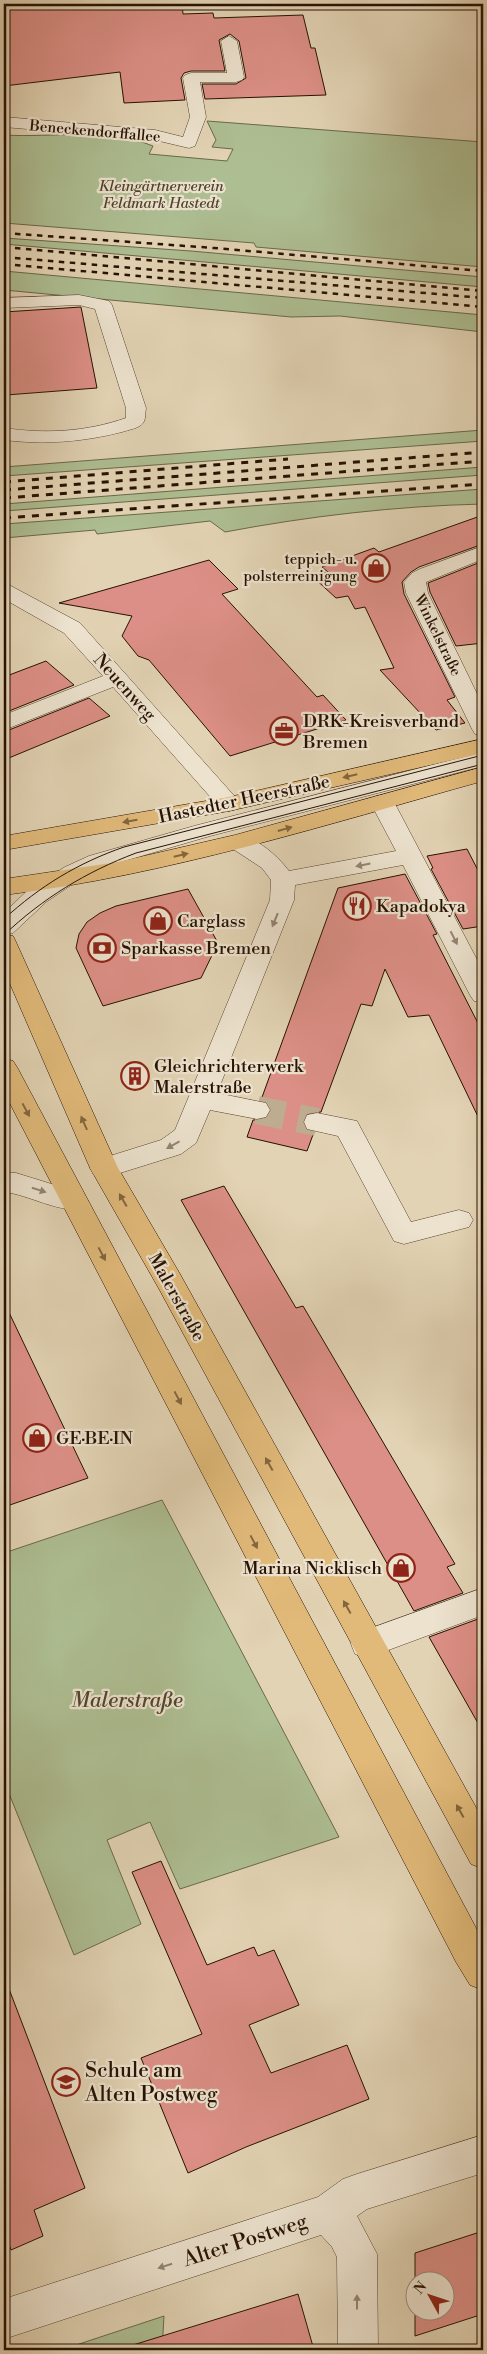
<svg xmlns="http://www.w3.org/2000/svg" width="487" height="2354" font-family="'Libre Bodoni',serif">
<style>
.green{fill:#adbe92;stroke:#6a684a}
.building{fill:#dc8f86;stroke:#271102}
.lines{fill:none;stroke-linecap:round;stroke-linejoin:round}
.minor-tunnel{stroke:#bdac90;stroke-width:28;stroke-dasharray:28 14;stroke-linecap:butt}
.minor-casing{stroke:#56422e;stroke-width:1}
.major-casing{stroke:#271102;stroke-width:1}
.minor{fill:#ece2ce;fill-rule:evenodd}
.major{fill:#e1ba7a;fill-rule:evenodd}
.tram{stroke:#271102;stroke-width:1}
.rail-far1{stroke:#271102;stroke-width:2.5;stroke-dasharray:5.5 5.5;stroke-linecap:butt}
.rail{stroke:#271102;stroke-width:3;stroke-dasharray:7 7;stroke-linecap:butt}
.oneway{fill:#84663e}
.oneway2{fill:#938472}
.labels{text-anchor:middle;stroke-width:4.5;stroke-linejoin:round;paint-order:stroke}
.far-street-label{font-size:15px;fill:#271102;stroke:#ece2ce}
.far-park-label{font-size:15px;font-style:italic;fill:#4f452d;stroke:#ece2ce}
.far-poi-label{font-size:15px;fill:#271102;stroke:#ece2ce;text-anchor:end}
.street-label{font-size:18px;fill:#271102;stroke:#ece2ce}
.poi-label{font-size:18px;fill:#271102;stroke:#ece2ce;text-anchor:start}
.near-park-label{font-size:21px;font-style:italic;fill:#4f452d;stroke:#ece2ce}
.near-poi-label{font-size:21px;fill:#271102;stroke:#ece2ce;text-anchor:start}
.near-street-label{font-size:21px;fill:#271102;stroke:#ece2ce}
</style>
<rect width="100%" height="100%" fill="#e2d3b4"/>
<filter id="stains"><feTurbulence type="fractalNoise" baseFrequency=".004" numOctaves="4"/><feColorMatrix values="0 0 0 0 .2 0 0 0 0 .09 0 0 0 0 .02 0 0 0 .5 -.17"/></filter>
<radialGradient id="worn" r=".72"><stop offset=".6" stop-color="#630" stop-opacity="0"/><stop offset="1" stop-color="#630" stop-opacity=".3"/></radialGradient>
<path class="green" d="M181 4H319L321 9Z
M207 121 483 142V267L256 247 254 243 4 223V135C53 138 106 127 153 146L149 154 227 161 233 149 212 147 216 140Z
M4 238 191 251 483 277V287L4 244Z
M4 271 483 315V332L340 316 291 317 4 290Z
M483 430V441L4 476V467Z
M483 467V475L4 511V504Z
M483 489V504C396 506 310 516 225 532L210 521 97 534 95 530 4 538V524Z
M162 1500 339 1837 180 1889 150 1822 107 1840 141 1924 74 1955 4 1781V1553Z
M164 2316 162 2350H61Z"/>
<path class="building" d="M4 4H182L183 14 213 13 214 18 303 15 311 48H315L326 95 205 99 202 84H236L246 78 239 41 230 34 219 40 225 71H191L184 73 181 78 185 100 124 103 120 72 4 86Z
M81 307 97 388 6 395 4 379V312Z
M483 515V544L419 567 411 572 402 582 404 594 455 697 447 700 465 723 436 730 380 670 394 668 365 607 355 609 348 596 336 598 313 577 328 572 322 567 374 548 379 552Z
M209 560 238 589 222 594 317 697 323 695 346 720 230 756 149 660 138 656 122 636 132 616 59 603Z
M483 561V643L456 646 430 592 428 583Z
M46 661 74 685 4 713V677Z
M89 698 110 716 4 760V732Z
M467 849 483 880V926L463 929 431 869 433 868 427 856Z
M405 874 437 934 433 935 483 1033V1127L429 1015 408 1017 385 969 372 1006 361 1004 321 1112 305 1114 302 1121 305 1130 314 1132 307 1151 247 1137 253 1120 266 1119 272 1111 268 1102 261 1100 338 888Z
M188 889 218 943 201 978 103 1006 76 948 79 934 87 922 100 913 116 906Z
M224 1186 296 1308 303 1306 440 1539 455 1564 447 1567 463 1593 414 1611 181 1200Z
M4 1302 88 1478 4 1507Z
M478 1619 483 1629V1732L429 1637Z
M161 1861 207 1965 254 1947 258 1956 274 1950 299 2005 249 2025 271 2073 347 2045 369 2099 246 2147 188 2173 141 2058 202 2034 132 1872Z
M6 1981 85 2188 34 2210 43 2236 11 2250 4 2230V1982Z
M483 2231V2314L415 2336V2312H444V2282H415V2253Z
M298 2294 314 2350H134L133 2345Z"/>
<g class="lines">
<path class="minor-tunnel" d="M257 1110 317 1122"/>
<defs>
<path id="minor" d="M229 36 237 41 244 77 242 80 236 82H200L206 117 195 146 189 148 155 140 4 127V117L155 130 183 137 190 117 183 78 185 75 191 73H227L221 41Z
M79 295 109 301 112 305 146 408C145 413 146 419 143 423 140 428 128 430 122 432 83 442 44 445 4 440V428C45 434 86 432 126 418V408L95 309 79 305 4 308V298Z
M483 546V559L426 582 428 593 483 706V736L475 734 472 729 406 593 404 582 412 573 420 569Z
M4 584 11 586 80 623 237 799 241 804 237 809 229 811 221 809 113 687 4 730V715L103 676 64 633 4 599Z
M483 752V766L210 836 107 866 83 877 46 902 13 933 4 935V913L28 890 65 867 89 856 194 826Z
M382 795 390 797 394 802 483 971V1003L474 1001 470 995 403 865 295 885 294 900 217 1093 266 1103 270 1110 266 1117 257 1119 210 1110 196 1143 181 1154 104 1178 94 1175 90 1168 94 1161 161 1140 175 1130 270 900 271 880 262 868 230 847 226 842 230 837C251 831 277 855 289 871L396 851 370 802 374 797Z
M317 1113 357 1121 411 1222 459 1210 469 1213 473 1220 469 1227 404 1244 394 1241 338 1136 307 1129 304 1122 307 1115Z
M4 1172 16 1173 84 1194 88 1201 84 1208C62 1215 28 1194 4 1192Z
M483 1588V1615L367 1658 355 1654 351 1644 355 1634Z
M483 2135V2173L367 2209 357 2216 377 2254 378 2350H338L337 2257 332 2247 321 2235 4 2339V2299L318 2197 343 2179 357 2174Z"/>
<path id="major" d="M483 739V753L229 811 4 850V836L229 797Z
M483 767V781C325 825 167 875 4 895V879L118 862 235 835Z
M4 934 13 936 16 942 118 1168 180 1274 483 1820V1869L471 1864 158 1287 90 1168 4 970Z
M4 1058 13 1061 17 1067 483 1941V1990L470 1985 456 1962 4 1092Z"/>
</defs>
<use href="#minor" class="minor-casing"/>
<use href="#major" class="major-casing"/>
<use href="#minor" class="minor"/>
<use href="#major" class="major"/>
<path class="tram" d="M4 919C40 886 78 863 124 847L483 755
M4 935C43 898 86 872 136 853L483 764"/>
<path class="rail-far1" d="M4 233 214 248 483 271
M4 247 483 291
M4 257 483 298
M4 264 483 307"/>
<path class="rail" d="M4 482 288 459
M4 490 483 452
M4 498 483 461
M4 518 483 484"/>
</g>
<defs><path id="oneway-solid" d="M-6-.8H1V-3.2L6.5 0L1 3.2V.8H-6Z" transform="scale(1.25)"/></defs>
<g class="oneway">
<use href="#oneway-solid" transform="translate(350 776) rotate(167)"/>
<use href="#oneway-solid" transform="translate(130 821) rotate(170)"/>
<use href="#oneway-solid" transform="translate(285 829) rotate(-16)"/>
<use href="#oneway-solid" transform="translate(181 855) rotate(-13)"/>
<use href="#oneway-solid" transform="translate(26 1110) rotate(62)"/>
<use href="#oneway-solid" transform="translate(84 1123) rotate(-114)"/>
<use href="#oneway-solid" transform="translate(123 1200) rotate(-120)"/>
<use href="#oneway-solid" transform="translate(102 1254) rotate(62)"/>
<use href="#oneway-solid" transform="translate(178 1398) rotate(62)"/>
<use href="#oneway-solid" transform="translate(269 1464) rotate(-119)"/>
<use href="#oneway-solid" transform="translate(254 1542) rotate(62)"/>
<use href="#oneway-solid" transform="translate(347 1607) rotate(-119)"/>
<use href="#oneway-solid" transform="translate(460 1811) rotate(-119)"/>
</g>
<g class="oneway2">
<use href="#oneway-solid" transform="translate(363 865) rotate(169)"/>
<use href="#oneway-solid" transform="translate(275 920) rotate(112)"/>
<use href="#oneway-solid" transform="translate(454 938) rotate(63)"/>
<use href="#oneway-solid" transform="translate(173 1145) rotate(151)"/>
<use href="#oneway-solid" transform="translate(39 1190) rotate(18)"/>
<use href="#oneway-solid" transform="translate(165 2266) rotate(162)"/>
<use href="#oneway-solid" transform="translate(357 2302) rotate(-90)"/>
</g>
<defs>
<symbol id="shop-ring" viewBox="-11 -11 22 22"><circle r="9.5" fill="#ece2ce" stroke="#8f2418" stroke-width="1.5"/><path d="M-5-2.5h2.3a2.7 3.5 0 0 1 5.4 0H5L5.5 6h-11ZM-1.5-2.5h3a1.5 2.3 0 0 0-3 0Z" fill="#8f2418"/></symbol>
<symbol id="office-ring" viewBox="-11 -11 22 22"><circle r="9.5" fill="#ece2ce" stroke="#8f2418" stroke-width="1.5"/><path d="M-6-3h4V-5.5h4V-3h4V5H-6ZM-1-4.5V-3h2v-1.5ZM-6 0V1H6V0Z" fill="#8f2418"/></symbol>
<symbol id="restaurant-ring" viewBox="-11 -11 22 22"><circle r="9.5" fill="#ece2ce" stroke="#8f2418" stroke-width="1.5"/><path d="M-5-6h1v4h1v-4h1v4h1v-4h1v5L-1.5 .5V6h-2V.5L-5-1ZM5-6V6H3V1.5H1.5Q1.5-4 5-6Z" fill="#8f2418"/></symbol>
<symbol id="bank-ring" viewBox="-11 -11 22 22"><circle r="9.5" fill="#ece2ce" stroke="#8f2418" stroke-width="1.5"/><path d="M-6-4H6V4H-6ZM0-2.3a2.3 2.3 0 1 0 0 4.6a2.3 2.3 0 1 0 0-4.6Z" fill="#8f2418"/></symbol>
<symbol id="building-ring" viewBox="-11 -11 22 22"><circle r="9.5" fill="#ece2ce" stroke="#8f2418" stroke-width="1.5"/><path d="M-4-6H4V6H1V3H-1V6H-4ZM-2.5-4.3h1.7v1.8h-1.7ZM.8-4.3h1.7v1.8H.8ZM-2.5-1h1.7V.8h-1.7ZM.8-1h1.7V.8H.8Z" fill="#8f2418"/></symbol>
<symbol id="school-ring" viewBox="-11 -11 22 22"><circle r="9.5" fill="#ece2ce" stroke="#8f2418" stroke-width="1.5"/><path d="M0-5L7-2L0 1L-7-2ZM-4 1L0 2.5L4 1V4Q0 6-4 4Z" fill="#8f2418"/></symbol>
</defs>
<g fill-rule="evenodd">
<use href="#shop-ring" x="360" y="552" width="32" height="32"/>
<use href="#office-ring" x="268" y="715" width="32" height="32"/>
<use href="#restaurant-ring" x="341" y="890" width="32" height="32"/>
<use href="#shop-ring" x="142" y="905" width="32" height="32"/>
<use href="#bank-ring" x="86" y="932" width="32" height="32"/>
<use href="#building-ring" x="119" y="1060" width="32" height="32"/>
<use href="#shop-ring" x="21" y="1422" width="32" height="32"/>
<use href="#shop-ring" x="385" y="1552" width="32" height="32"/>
<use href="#school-ring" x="50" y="2066" width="32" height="32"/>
</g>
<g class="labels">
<g class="far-street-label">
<text transform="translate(95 131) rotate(5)" y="5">Beneckendorffallee</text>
<text transform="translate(438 635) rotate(64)" y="5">Winkelstraße</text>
</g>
<g class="far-park-label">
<text x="161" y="191">Kleingärtnerverein<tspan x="161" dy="17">Feldmark Hastedt</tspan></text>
</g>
<g class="far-poi-label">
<text x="357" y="564">teppich- u.<tspan x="357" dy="17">polsterreinigung</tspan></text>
</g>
<g class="street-label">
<text transform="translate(125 687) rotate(48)" y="6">Neuenweg</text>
<text transform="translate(244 799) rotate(-12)" y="6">Hastedter Heerstraße</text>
<text transform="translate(177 1297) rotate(61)" y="6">Malerstraße</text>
</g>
<g class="poi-label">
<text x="303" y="727">DRK-Kreisverband<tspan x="303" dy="21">Bremen</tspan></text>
<text x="376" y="912">Kapadokya</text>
<text x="177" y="927">Carglass</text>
<text x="121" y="954">Sparkasse Bremen</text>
<text x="154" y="1072">Gleichrichterwerk<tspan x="154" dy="21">Malerstraße</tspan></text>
<text x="56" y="1444">GE·BE·IN</text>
<text x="382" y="1574" text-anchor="end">Marina Nicklisch</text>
</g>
<g class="near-park-label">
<text x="127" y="1707">Malerstraße</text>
</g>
<g class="near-poi-label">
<text x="85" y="2077">Schule am<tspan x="85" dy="24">Alten Postweg</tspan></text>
</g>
<g class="near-street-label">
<text transform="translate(245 2240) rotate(-18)" y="7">Alter Postweg</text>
</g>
</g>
<rect width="487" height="2354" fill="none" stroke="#e2d3b4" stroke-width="20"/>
<rect x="5" y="5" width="477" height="2344" fill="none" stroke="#271102" stroke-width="2.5"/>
<rect x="10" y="10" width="467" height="2334" fill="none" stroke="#271102"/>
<g transform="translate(430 2296) rotate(310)"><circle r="24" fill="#ece2ce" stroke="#9d8e7c"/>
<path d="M0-4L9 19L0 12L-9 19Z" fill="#8f2418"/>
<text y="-8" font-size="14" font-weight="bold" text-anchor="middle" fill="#271102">N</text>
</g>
<rect width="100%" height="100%" filter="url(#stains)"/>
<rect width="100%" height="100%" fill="url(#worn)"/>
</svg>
